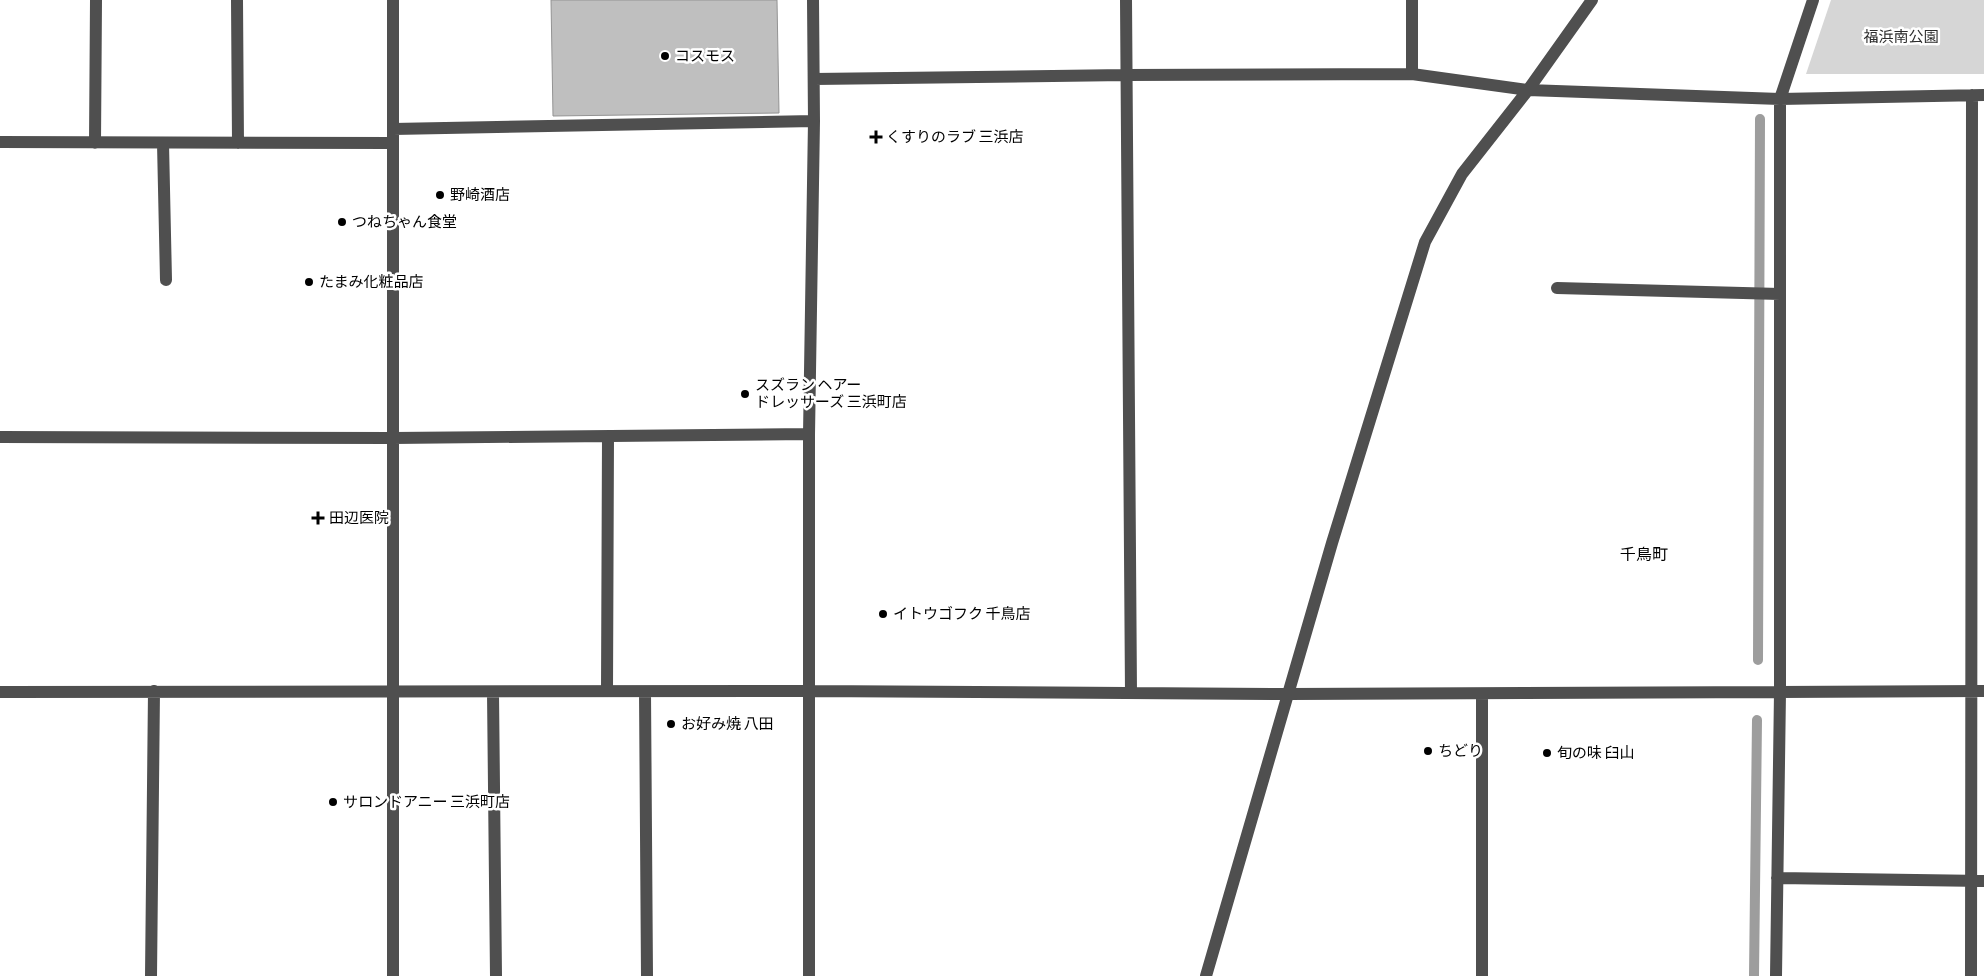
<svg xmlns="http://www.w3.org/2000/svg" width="1984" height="976" font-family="'Sofia Sans Condensed','Noto Sans JP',sans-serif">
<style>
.green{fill:#d6d6d6}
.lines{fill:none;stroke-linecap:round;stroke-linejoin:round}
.stream{stroke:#9d9d9d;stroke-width:10}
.building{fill:#bfbfbf;stroke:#939393}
.minor{stroke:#4f4f4f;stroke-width:12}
.poi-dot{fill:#000;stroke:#fff;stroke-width:2}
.labels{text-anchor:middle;stroke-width:5;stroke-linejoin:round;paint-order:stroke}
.park-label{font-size:15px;fill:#2d2d2d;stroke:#fff}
.poi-label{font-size:15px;fill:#000;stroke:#fff;text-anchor:start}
.neighbourhood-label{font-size:16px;fill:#000;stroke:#fff}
</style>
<rect width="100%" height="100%" fill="#fff"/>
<path class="green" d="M1831 0H1984V74H1806Z"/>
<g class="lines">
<path class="stream" d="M1758 660 1760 119
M1754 976 1757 720"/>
</g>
<path class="building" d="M551 0H777L779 113 553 116Z"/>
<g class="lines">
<path class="minor" d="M237 0 238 143
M1126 0 1131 693
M1412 74V0
M814 79 1126 75 1412 74 1528 90 1780 99 1984 95
M393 129 814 121
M0 142 393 143
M95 143 96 0
M163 143 166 280
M1557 288 1780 294
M0 437 393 438 809 434
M607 691 608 436
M0 692 810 691 1289 694 1984 691
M645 692 647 976
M493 693 496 976
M1777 878 1984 881
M151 976 154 691
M393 976V0
M809 976V434L814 121 813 0
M1206 976 1332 543 1425 242 1462 174 1528 90 1592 0
M1482 976V694
M1776 976 1780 692V99L1813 0
M1971 976 1972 95"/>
</g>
<g class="poi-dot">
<circle cx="665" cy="56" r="5"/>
<path d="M873.5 129.5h5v5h5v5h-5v5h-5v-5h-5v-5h5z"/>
<circle cx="440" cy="195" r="5"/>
<circle cx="342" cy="222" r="5"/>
<circle cx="309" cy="282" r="5"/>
<circle cx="745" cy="394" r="5"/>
<path d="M315.5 510.5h5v5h5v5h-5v5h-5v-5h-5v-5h5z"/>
<circle cx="883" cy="614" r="5"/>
<circle cx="671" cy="724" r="5"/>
<circle cx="1428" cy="751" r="5"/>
<circle cx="1547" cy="753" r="5"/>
<circle cx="333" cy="802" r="5"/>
</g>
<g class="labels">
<g class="park-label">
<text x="1901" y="42">福浜南公園</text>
</g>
<g class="poi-label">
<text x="675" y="61">コスモス</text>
<text x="886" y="142">くすりのラブ 三浜店</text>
<text x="450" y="200">野崎酒店</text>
<text x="352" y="227">つねちゃん食堂</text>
<text x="319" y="287">たまみ化粧品店</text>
<text x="755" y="390">スズラン ヘアー<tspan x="755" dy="17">ドレッサーズ 三浜町店</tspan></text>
<text x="329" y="523">田辺医院</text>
<text x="893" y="619">イトウゴフク 千鳥店</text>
<text x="681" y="729">お好み焼 八田</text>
<text x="1438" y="756">ちどり</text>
<text x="1557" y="758">旬の味 臼山</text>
<text x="343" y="807">サロンドアニー 三浜町店</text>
</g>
<g class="neighbourhood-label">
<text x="1644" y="560">千鳥町</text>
</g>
</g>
</svg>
